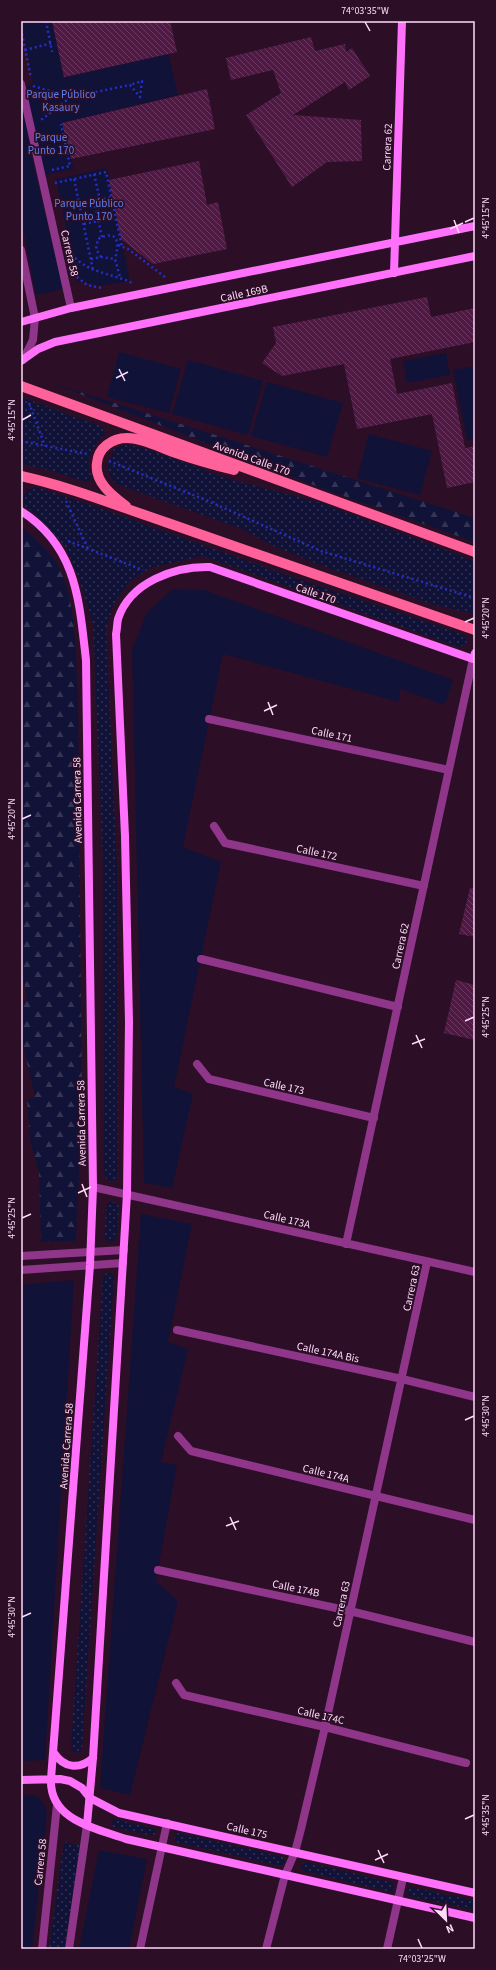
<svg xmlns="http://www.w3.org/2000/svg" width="496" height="1970" font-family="'Source Sans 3',sans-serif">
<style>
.grass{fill:url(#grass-dots)}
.forest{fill:url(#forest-firs)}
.green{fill:#111237}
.building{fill:url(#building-back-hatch)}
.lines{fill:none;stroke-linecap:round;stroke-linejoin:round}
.path{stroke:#262ec7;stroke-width:2.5;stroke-dasharray:2 3;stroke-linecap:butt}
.street{stroke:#8f368b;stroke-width:8}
.secondary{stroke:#ff71fa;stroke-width:8}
.primary{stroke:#ff619b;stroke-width:10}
.ticks{fill:none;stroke:#ffdafa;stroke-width:1.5}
.labels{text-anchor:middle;stroke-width:3.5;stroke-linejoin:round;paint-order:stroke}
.park-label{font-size:11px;fill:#5b7dea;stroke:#2c0f27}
.street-label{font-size:11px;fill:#ffdafa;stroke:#2c0f27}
.neatline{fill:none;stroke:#ffdafa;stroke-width:1.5}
.ticks-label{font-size:10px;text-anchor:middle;fill:#ffdafa}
</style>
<defs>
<pattern id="grass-dots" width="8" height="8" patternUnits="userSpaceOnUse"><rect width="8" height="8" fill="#111237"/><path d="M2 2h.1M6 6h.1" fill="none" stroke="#353455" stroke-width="1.8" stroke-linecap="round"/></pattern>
<pattern id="forest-firs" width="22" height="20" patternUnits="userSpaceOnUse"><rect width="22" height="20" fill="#111237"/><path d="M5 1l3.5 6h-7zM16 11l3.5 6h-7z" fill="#353455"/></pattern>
<pattern id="building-back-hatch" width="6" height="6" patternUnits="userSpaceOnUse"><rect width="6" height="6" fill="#4f1944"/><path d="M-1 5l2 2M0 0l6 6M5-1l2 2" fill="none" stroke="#693a60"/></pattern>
</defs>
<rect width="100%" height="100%" fill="#2c0f27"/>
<path class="grass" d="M21 397 103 427 105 435C95 441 87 456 89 468 90 473 92 476 91 481L86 482 44 469 21 464Z
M125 444 143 448 230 479 321 503 464 557 475 562V614L434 605 315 563 271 545 242 529 118 485 111 479 107 467 114 449Z
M35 487 76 500 284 574 456 632 465 636 468 641 464 645 459 647 202 556 151 568 130 581 113 605 106 629 117 866 118 1155 117 1179 112 1182 107 1180 104 1173 103 864 93 624 79 578 65 546 36 514 23 505V496L28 490Z
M110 1202H114L119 1206 116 1240 110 1242 104 1238 107 1204Z
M110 1272 114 1276 82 1748 81 1751 77 1753 73 1751 71 1747 103 1275Z
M115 1819 155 1829 156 1833 153 1836 113 1827 111 1822Z
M178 1833 283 1857 285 1862 281 1866 176 1842 174 1837Z
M64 1842 80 1845 65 1949H49Z
M306 1862 393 1883 395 1888 391 1892 304 1871 301 1866Z
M411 1887 475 1901V1910L409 1896 406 1890Z"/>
<path class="forest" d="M49 382 475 518V542L324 489Z
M21 526C33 537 49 550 57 564 77 599 75 655 78 695L82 1105 76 1241 41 1242 39 1173 30 1141 27 1100 35 1097 21 1036V1004L27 1000 21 962Z"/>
<path class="green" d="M21 21H52L64 78 168 54 178 95 62 123 74 169 45 175 21 86 33 84Z
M21 101 33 163 63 289 36 295 21 217Z
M107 168 130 281 98 286 77 281 56 179Z
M119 352 181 369 169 413 107 397Z
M446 353 450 375 407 383 403 361Z
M188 360 263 381 248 435 172 414Z
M475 366V439L467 440 453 370Z
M267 382 343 403 327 457 251 436Z
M369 434 432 451 420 495 357 478Z
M173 589 204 590 453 680 445 705 400 689 399 702 223 654 183 847 221 862 174 1087 193 1094 172 1188 144 1183 132 650 147 612Z
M141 1214 192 1224 168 1342 188 1349 161 1462 177 1465 156 1581 178 1601 130 1795 100 1788Z
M74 1280 45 1760 21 1761V1285Z
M21 1794 37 1796 45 1806 47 1813 32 1949H21Z
M99 1850 147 1859 129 1949H79Z"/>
<path class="building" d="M52 21H170L177 52 64 77Z
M311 37 315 51 345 44 346 52 352 48 370 76 349 90 345 82 293 115 361 120 362 161 327 162 292 187 246 115 281 93 273 70 231 80 226 58Z
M207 89 215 129 71 159 62 123Z
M199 161 207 205 218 202 227 249 153 264 121 239 109 180Z
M427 297 431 317 475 308V342L390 359 397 394 452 383 465 448 475 446V482L447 488 432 414 357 429 344 364 282 376 262 363 276 343 273 327Z
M470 888H475V937L459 934Z
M456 980 475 985V1040L444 1033Z"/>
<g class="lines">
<path class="path" d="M46 21 52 52
M21 29 31 78
M25 50 52 43
M33 86 71 97 41 120
M71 97 130 85 140 97 142 81 130 85
M52 170 70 166 61 124
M94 174 100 200
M74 179 93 270
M55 183 106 172 122 247
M94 201 102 237
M79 204 112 197
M84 224 98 221
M118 245 128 249 165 277
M72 254C86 273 112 273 132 283
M101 257 96 249 98 239C118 229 120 242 115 259
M91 259 101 257 115 259 120 277
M77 277 87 285 102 288
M29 403 45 446
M21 441 87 454
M109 461 208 501 321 551 475 598
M66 501 88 549
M68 541 143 570"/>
<path class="street" d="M21 84 71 308
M21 250 35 318 33 340 23 360
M209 719 449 770
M214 826 225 843 424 886
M201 959 398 1007
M197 1064 209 1079 374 1118
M93 1187 475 1272
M346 1244 473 659
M21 1256 124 1250
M21 1270 123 1263
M177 1330 402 1379 475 1397
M178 1436 191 1451 475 1520
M158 1570 350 1611 475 1642
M176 1683 184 1695 325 1727 466 1763
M42 1949 57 1805
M69 1949 87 1825
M140 1949 167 1823
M266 1949 285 1875 295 1852 301 1829 325 1727 427 1262
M387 1949 403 1878"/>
<path class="secondary" d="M394 273 402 21
M21 322 71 308 475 226
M21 361 38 349 55 342 475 256
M21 511C77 547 79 600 86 660L93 1187 90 1265 51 1779C49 1820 95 1828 126 1839L475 1918
M54 1753C64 1768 79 1770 93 1758
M21 1780 60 1779 70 1781 82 1788 90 1798 119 1813 475 1893
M87 1825 93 1758 127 1194 129 1022 125 836 116 634C117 630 117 624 118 619 130 582 175 566 210 567L473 659 475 653"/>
<path class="primary" d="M21 386 475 552
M21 476C71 487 120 507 168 523 271 558 372 595 475 630
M126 506C113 496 94 482 97 463 98 448 112 438 127 438 142 438 159 447 173 452 193 459 214 465 234 470"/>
</g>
<path class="ticks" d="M365 22 370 31M454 220 459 233M465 222 474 218M450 229 463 223M119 369 125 381M116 378 128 372M22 420 31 415M465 622 474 618M268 702 273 715M264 711 277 705M22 819 31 815M465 1021 474 1017M416 1035 422 1048M412 1044 425 1039M82 1184 87 1197M78 1193 91 1187M22 1218 31 1214M465 1420 474 1416M230 1517 236 1530M226 1526 239 1521M22 1617 31 1613M465 1819 474 1815M378 1850 384 1863M375 1860 388 1854M418 1939 422 1948"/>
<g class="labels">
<g class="park-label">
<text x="61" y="98">Parque Público<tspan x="61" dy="13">Kasaury</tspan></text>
<text x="51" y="141">Parque<tspan x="51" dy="13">Punto 170</tspan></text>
<text x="89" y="207">Parque Público<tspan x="89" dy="13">Punto 170</tspan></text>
</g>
<g class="street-label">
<text transform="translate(387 147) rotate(-88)" y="4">Carrera 62</text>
<text transform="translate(70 253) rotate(77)" y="4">Carrera 58</text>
<text transform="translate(244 293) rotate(-12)" y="4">Calle 169B</text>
<text transform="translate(252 458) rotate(20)" y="4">Avenida Calle 170</text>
<text transform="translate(316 593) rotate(19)" y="4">Calle 170</text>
<text transform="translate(332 734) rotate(12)" y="4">Calle 171</text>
<text transform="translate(77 800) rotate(-91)" y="4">Avenida Carrera 58</text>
<text transform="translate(317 852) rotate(12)" y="4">Calle 172</text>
<text transform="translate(400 946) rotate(-78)" y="4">Carrera 62</text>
<text transform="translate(284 1086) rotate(13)" y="4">Calle 173</text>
<text transform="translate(81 1123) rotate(-91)" y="4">Avenida Carrera 58</text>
<text transform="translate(287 1219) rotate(13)" y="4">Calle 173A</text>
<text transform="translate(411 1288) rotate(-78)" y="4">Carrera 63</text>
<text transform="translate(328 1352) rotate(12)" y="4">Calle 174A Bis</text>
<text transform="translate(66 1446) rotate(-86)" y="4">Avenida Carrera 58</text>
<text transform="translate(326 1473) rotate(14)" y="4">Calle 174A</text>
<text transform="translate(296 1588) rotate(12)" y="4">Calle 174B</text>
<text transform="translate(341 1604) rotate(-78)" y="4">Carrera 63</text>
<text transform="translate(321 1715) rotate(13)" y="4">Calle 174C</text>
<text transform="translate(247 1830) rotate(13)" y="4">Calle 175</text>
<text transform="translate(40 1862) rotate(-84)" y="4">Carrera 58</text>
</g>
</g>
<rect width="496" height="1970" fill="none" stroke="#2c0f27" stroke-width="44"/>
<g transform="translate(446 1920) rotate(156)" stroke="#2c0f27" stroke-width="3" paint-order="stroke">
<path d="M0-3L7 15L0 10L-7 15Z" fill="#ffdafa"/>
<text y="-6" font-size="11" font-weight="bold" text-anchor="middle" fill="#ffdafa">N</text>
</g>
<rect x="22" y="22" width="452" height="1926" class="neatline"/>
<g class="ticks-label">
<text x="365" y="14">74°03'35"W</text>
<text transform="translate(485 218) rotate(-90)" y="4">4°45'15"N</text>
<text transform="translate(11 420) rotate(-90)" y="4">4°45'15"N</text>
<text transform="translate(485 618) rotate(-90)" y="4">4°45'20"N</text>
<text transform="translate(11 819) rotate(-90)" y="4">4°45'20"N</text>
<text transform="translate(485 1017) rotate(-90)" y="4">4°45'25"N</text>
<text transform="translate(11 1218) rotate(-90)" y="4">4°45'25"N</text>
<text transform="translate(485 1416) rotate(-90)" y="4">4°45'30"N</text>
<text transform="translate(11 1617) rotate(-90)" y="4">4°45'30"N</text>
<text transform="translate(485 1815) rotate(-90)" y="4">4°45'35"N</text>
<text x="422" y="1962">74°03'25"W</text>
</g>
</svg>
